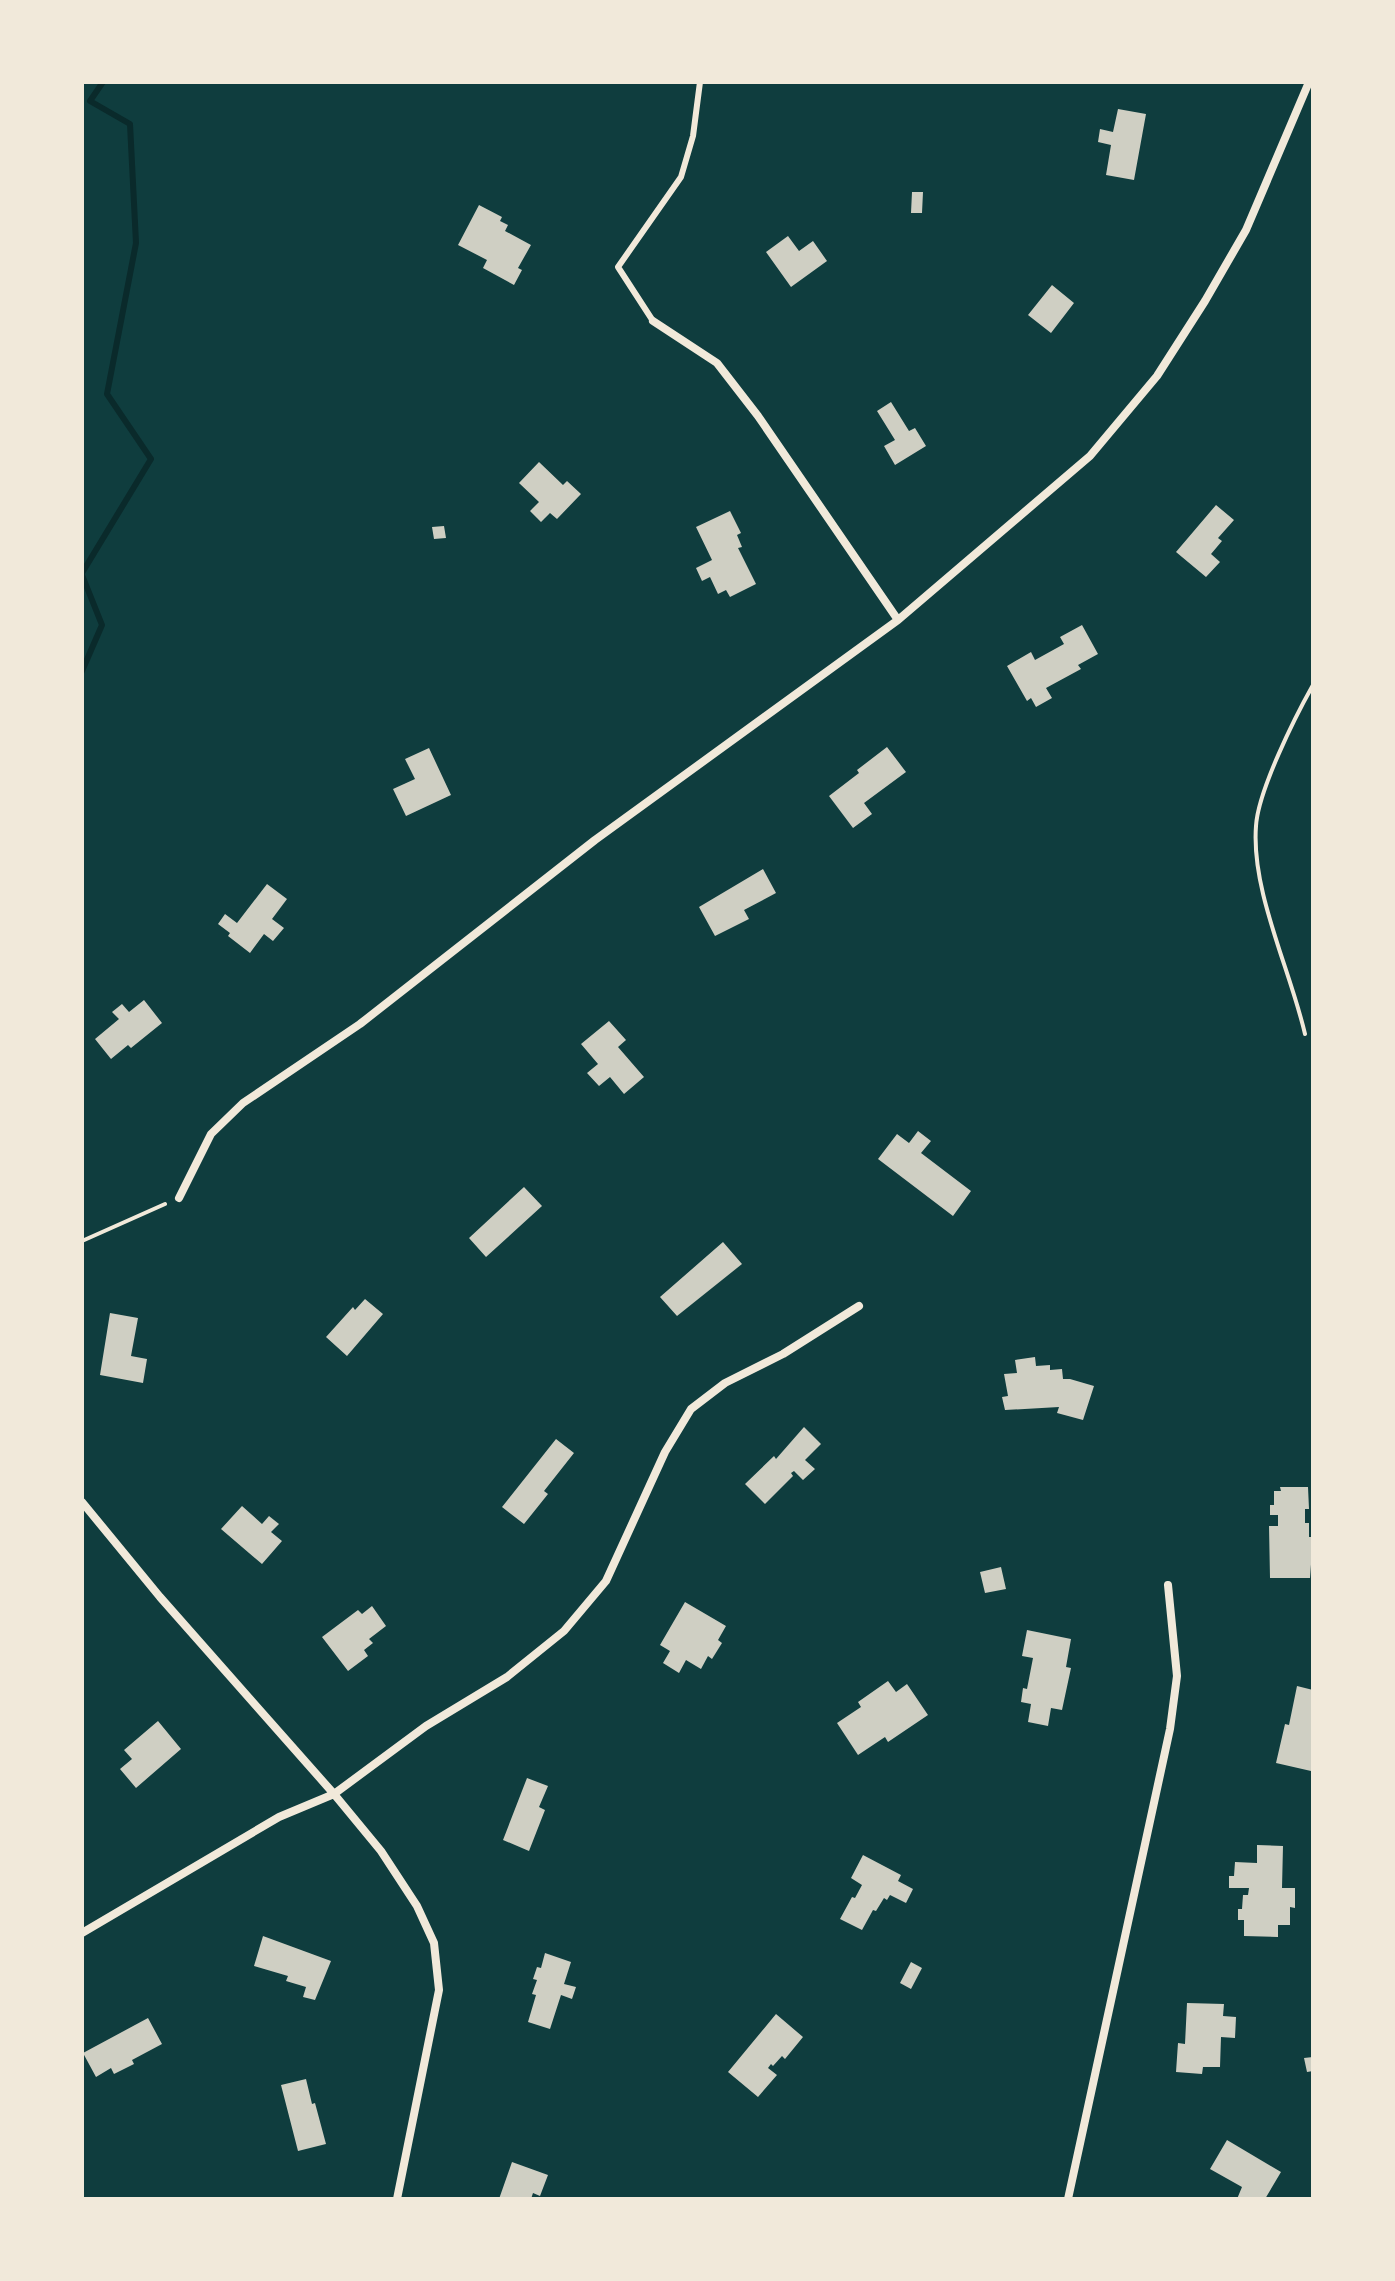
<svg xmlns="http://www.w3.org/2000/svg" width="1395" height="2281" font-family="Montserrat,sans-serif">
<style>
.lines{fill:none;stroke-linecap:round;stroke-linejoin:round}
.stream{stroke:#0a2a2b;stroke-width:6}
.building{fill:#cfcfc3}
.path{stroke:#f1e9da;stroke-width:4}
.service{stroke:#f1e9da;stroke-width:6}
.minor{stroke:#f1e9da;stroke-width:8}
</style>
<rect width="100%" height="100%" fill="#0f3d3e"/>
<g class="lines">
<path class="stream" d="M82 573 151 459 107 394 136 243 130 124 90 101 103 82
M82 575 102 625 82 671"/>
</g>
<path class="building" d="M1118 109 1146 114 1134 180 1106 175 1111 145 1098 142 1100 129 1113 132Z
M912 192H923L922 213H911Z
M479 205 502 217 500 221 508 225 505 231 531 245 518 268 522 270 514 285 483 268 487 260 458 245Z
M788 236 799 251 813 241 827 261 791 287 766 252Z
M1052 285 1074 303 1051 333 1028 315Z
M891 402 909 431 915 428 926 446 895 465 884 446 895 440 877 411Z
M539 462 563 485 567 481 581 494 557 519 550 513 541 522 530 511 539 502 519 483Z
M1216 505 1234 520 1218 538 1222 541 1211 554 1220 562 1206 577 1176 552Z
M730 511 741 533 737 535 742 547 738 548 756 584 730 597 726 590 718 594 710 577 702 581 696 568 712 560 696 527Z
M444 526 446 538 434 539 432 527Z
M1082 625 1098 654 1078 665 1081 669 1046 688 1052 698 1036 707 1031 698 1027 701 1007 666 1031 652 1035 660 1064 644 1060 637Z
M887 747 906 772 864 803 872 814 853 828 829 796 859 773 857 770Z
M429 748 451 795 406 816 393 789 415 779 405 759Z
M763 869 776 893 744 910 749 919 715 936 699 907Z
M267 884 287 899 272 919 284 928 273 941 264 934 250 953 228 936 230 933 218 924 225 914 237 923Z
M144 1000 162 1023 131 1048 128 1045 111 1059 95 1039 119 1019 112 1012 122 1004 129 1012Z
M609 1021 626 1040 618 1047 644 1077 624 1094 610 1077 599 1086 587 1073 598 1064 581 1044Z
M918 1131 931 1141 921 1153 971 1191 953 1216 878 1159 897 1134 909 1143Z
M524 1187 542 1206 486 1257 469 1238Z
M723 1242 742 1264 677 1316 660 1297Z
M365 1299 383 1314 347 1356 326 1337 353 1307 355 1310Z
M110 1313 138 1318 131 1356 147 1359 143 1383 100 1375Z
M1035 1357 1036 1366 1050 1365V1370L1062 1369 1063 1379H1070L1094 1386 1083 1420 1057 1413 1059 1407 1005 1410 1002 1397 1008 1396 1004 1374 1017 1373 1015 1360Z
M804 1427 821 1444 805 1460 815 1469 803 1480 794 1471 791 1473 793 1476 765 1504 745 1484 774 1456 776 1459Z
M556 1439 574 1453 544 1491 548 1494 524 1524 502 1507Z
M1280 1487H1308L1309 1509H1305V1523H1309V1537H1313L1310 1578H1270L1269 1526H1278V1515H1270V1505H1274V1491H1281Z
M242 1506 262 1524 269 1516 279 1524 271 1532 282 1541 262 1564 221 1529Z
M1001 1567 1006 1589 985 1593 980 1572Z
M685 1602 726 1626 718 1640 722 1643 712 1659 708 1656 701 1669 686 1660 679 1673 663 1663 670 1651 660 1645Z
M372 1606 386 1626 369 1639 373 1643 364 1650 368 1656 348 1671 322 1637 358 1610 362 1614Z
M1027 1630 1071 1639 1066 1667 1071 1668 1062 1710 1051 1708 1048 1726 1028 1722 1031 1704 1021 1702 1023 1688 1027 1689 1033 1658 1022 1656Z
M888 1681 896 1692 907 1684 928 1715 888 1742 885 1737 858 1755 837 1723 861 1707 858 1702Z
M1297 1686 1313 1690 1311 1771 1276 1763 1285 1724 1289 1725Z
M158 1721 181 1749 136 1788 120 1769 132 1759 124 1750Z
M527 1778 548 1786 539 1807 545 1810 529 1851 503 1840Z
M1257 1845 1283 1846 1282 1888H1295V1908L1290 1907V1925H1278V1937L1244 1936V1920H1238V1909H1242L1243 1895H1248L1249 1888H1229V1876H1234L1235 1862 1257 1863Z
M863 1855 901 1875 898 1881 913 1889 906 1903 890 1895 887 1900 884 1898 876 1911 873 1910 862 1930 840 1919 852 1897 855 1898 862 1885 851 1878Z
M263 1936 331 1961 315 2000 303 1997 306 1987 286 1981 288 1976 254 1966Z
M545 1953 571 1962 564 1984 576 1987 572 1999 561 1995 550 2029 528 2022 536 1995 532 1994 537 1980 533 1979 537 1967 541 1968Z
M911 1962 922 1968 911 1989 900 1983Z
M1187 2003 1224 2004 1223 2016 1236 2017 1235 2038 1221 2037 1220 2067H1203L1202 2074 1176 2072 1178 2043 1185 2044Z
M776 2014 803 2037 785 2059 782 2056 773 2066 771 2064 768 2068 777 2075 758 2097 728 2072Z
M148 2018 162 2044 132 2060 134 2064 114 2074 111 2068 96 2077 83 2053Z
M1313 2057V2071L1307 2072 1304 2058Z
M306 2079 312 2104 315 2103 326 2144 298 2151 281 2085Z
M1227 2140 1281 2172 1265 2199H1237L1242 2187 1210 2169Z
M512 2162 548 2175 540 2196 533 2193 531 2199H499Z"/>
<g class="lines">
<path class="path" d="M1305 1034C1290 969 1251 891 1256 826 1258 791 1295 717 1313 685
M82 1241 165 1204"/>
<path class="service" d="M653 321 618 267 681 177 693 136 700 82"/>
<path class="minor" d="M653 321 717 363 758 416 898 620
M179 1198 211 1134 243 1103 360 1024 595 840 898 620 1090 456 1157 376 1205 301 1246 230 1309 82
M82 1502 160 1597 334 1794 381 1851 417 1906 434 1943 439 1990 397 2199
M82 1933 279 1817 334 1794 426 1726 507 1677 564 1631 606 1581 665 1452 691 1409 725 1383 783 1354 859 1306
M1068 2199 1170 1729 1177 1676 1168 1585"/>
</g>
<rect width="1395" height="2281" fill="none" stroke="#f1e9da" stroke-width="168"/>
</svg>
